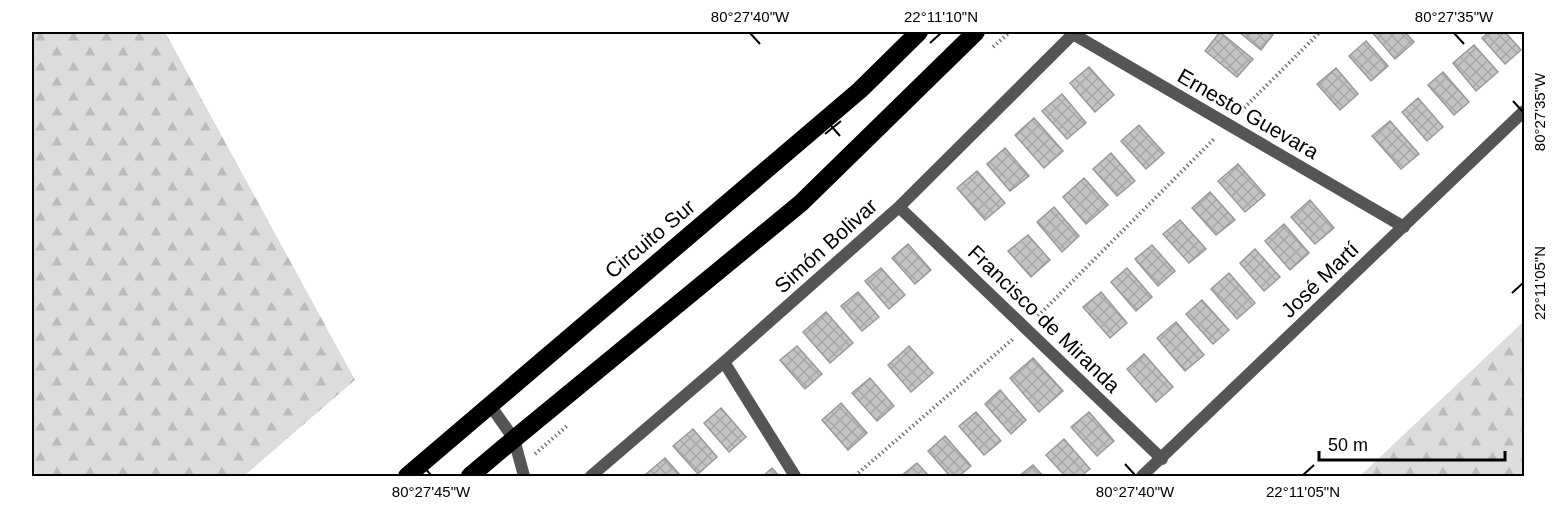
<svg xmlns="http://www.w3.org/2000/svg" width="1556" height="508" font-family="Arial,sans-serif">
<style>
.forest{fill:url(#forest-firs)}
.building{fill:url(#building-cross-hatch);stroke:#999;stroke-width:1.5}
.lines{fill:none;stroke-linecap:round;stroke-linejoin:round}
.path{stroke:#777;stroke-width:4;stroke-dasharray:1.5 3;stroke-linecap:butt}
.street{stroke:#555;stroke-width:12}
.highway{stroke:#000;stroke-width:18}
.ticks{fill:none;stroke:#000;stroke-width:2}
.labels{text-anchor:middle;stroke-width:4.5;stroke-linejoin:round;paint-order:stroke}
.street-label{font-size:21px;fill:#000;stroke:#fff}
.neatline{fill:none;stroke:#000;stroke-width:2}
.ticks-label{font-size:15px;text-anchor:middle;fill:#000}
</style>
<defs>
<pattern id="forest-firs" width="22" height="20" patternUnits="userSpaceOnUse" patternTransform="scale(1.5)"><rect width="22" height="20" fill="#dcdcdc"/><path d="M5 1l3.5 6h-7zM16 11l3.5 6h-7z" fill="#bbb"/></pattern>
<pattern id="building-cross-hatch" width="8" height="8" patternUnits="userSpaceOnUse" patternTransform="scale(1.5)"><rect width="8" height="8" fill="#c4c4c4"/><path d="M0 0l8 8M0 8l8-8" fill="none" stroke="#a7a7a7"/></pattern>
</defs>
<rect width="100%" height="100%" fill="#fff"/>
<path class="forest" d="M32 32H165L355 380 244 476H32Z
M1524 321V476H1360Z"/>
<path class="building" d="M1220 32 1253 59 1237 77 1205 51Z
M1239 32H1275L1261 50Z
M1372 32H1405L1414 42 1395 59Z
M1489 32H1505L1521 50 1505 64 1482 38Z
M1366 41 1388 66 1371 81 1349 56Z
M1474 45 1498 72 1476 91 1453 63Z
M1089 67 1114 95 1095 112 1070 83Z
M1336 68 1358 94 1340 110 1317 84Z
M1443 72 1469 102 1454 115 1428 85Z
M1062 94 1086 123 1067 139 1042 111Z
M1418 98 1443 127 1427 141 1402 112Z
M1034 118 1063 151 1044 168 1015 135Z
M1390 121 1419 154 1401 169 1372 136Z
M1139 125 1164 153 1146 169 1121 141Z
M1005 148 1029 176 1010 191 987 164Z
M1111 153 1135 181 1117 196 1093 169Z
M1238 164 1265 195 1245 212 1218 181Z
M977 171 1005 203 985 220 957 188Z
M1084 178 1108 205 1086 224 1063 197Z
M1210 192 1235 220 1216 235 1192 208Z
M1310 200 1334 228 1315 244 1291 217Z
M1054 207 1079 236 1062 252 1037 222Z
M1180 220 1206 249 1189 263 1163 234Z
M1284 224 1309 253 1290 270 1265 241Z
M1028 235 1050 260 1031 277 1008 251Z
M908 244 931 270 915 284 892 258Z
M1152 245 1175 271 1158 286 1135 259Z
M1255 249 1280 277 1264 291 1240 263Z
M881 268 905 295 889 309 865 281Z
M1127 268 1152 297 1136 311 1111 282Z
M1229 273 1255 303 1237 319 1211 289Z
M858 292 879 317 862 331 841 306Z
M1101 292 1127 323 1110 338 1083 307Z
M1202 300 1229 330 1213 344 1186 314Z
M826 312 853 343 830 363 803 332Z
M1176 322 1204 355 1185 371 1157 338Z
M797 346 822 374 805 389 780 360Z
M909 346 933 373 911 392 888 365Z
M1144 354 1173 387 1156 402 1127 369Z
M1033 358 1063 391 1039 412 1010 378Z
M870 378 894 406 877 421 852 393Z
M1000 390 1026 420 1011 434 985 404Z
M841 403 867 433 848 450 822 420Z
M721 408 746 437 729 452 704 423Z
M976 412 1001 441 984 455 959 426Z
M1089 412 1114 441 1097 456 1071 427Z
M693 429 717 457 698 474 673 446Z
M945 436 971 466 959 476H950L928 451Z
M1064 439 1090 469 1081 476H1065L1046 455Z
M665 458 681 476H646L645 475Z
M917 463 929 476H901Z
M1033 465 1043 476H1019Z
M772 468 779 476H763Z"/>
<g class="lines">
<path class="path" d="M993 47 1010 32
M1241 111 1320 32
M1038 316 1215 138
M535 454 568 425
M855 476 1013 339"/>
<path class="street" d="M1073 34 1404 227
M899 207 1162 459
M724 362 795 476
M490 405 514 439 524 476
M591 476 724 362 899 207 1075 32
M1142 476 1524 111"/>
<path class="highway" d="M407 476 860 90 919 32
M470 476 514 439 801 203 976 32"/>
</g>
<path class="ticks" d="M750 33 760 44M1454 33 1464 44M930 43 941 33M1513 101 1523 112M826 120 840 136M825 134 841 121M1512 293 1523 283M421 464 431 475M1125 464 1135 475M1303 475 1314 465"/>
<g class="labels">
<g class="street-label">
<text transform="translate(1248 114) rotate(30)" y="7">Ernesto Guevara</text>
<text transform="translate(650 239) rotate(-40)" y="7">Circuito Sur</text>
<text transform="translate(826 246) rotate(-42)" y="7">Simón Bolivar</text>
<text transform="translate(1320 280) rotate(-44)" y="7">José Martí</text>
<text transform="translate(1044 319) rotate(44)" y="7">Francisco de Miranda</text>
</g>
</g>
<rect width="1556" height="508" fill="none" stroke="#ffffff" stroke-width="66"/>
<path d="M1319 451v9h186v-9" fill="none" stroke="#000000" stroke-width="3"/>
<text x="1328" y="451" font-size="18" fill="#000000" stroke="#ffffff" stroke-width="4.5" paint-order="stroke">50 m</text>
<rect x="33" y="33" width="1490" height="442" class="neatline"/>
<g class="ticks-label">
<text x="750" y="22">80°27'40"W</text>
<text x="941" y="22">22°11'10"N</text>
<text x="1454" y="22">80°27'35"W</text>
<text transform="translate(1540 112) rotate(-90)" y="5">80°27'35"W</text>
<text transform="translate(1540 283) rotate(-90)" y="5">22°11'05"N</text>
<text x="431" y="497">80°27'45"W</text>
<text x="1135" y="497">80°27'40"W</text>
<text x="1303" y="497">22°11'05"N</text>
</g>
</svg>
